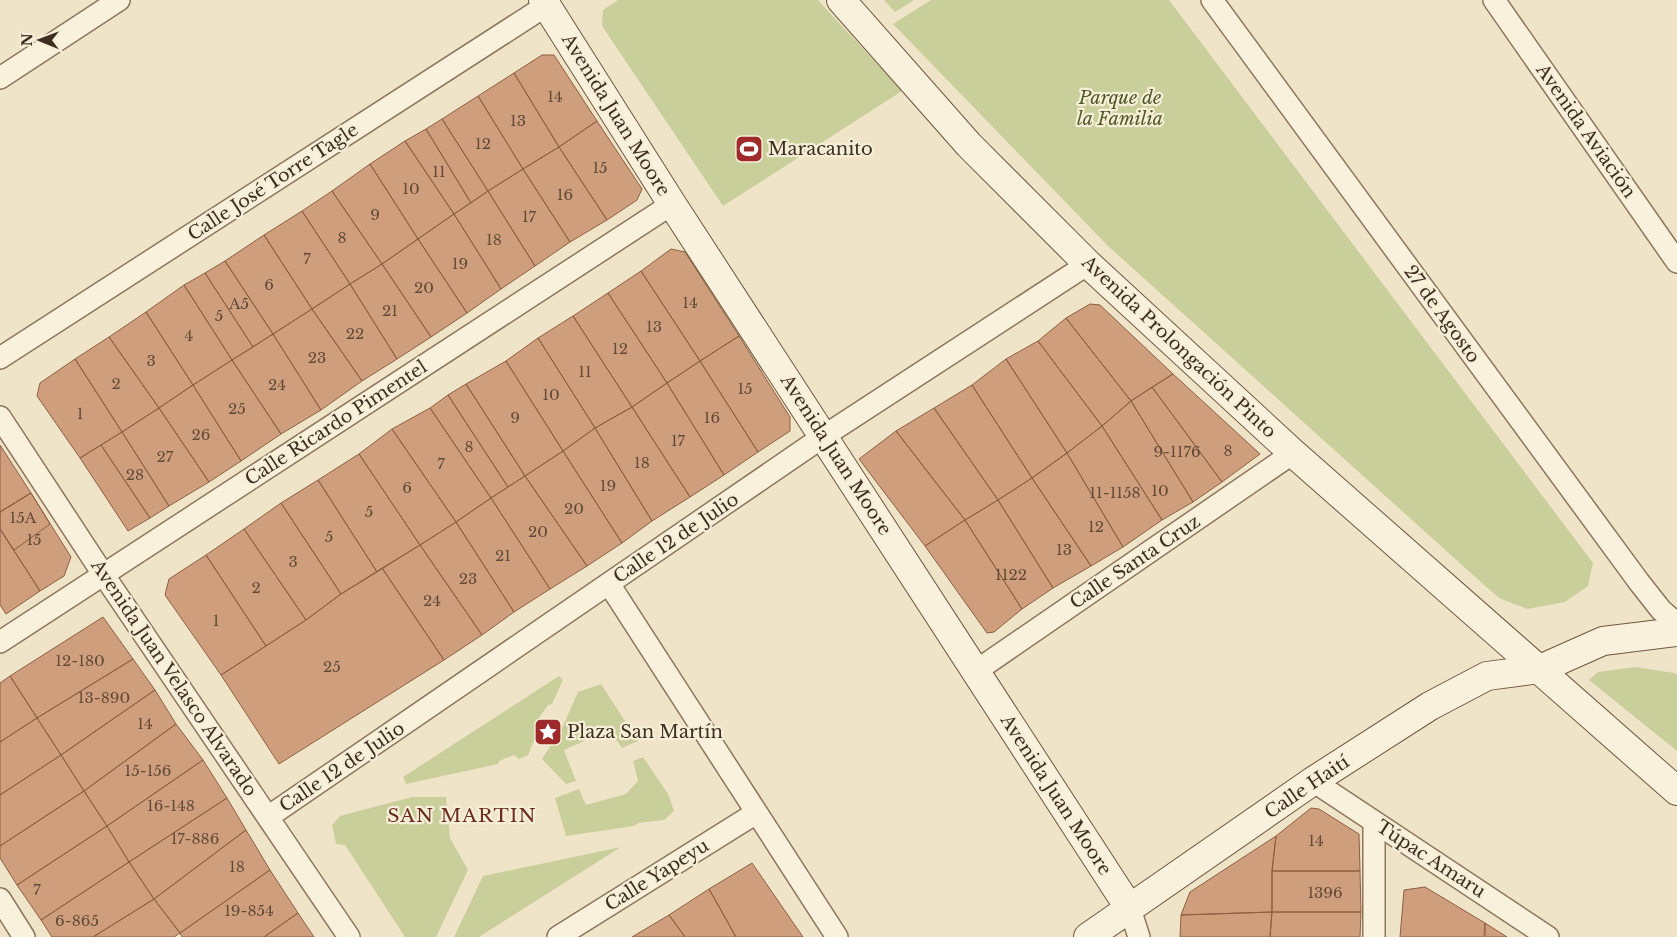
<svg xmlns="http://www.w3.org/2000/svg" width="1677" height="937" font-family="'Libre Baskerville',serif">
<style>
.green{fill:#c9cf9b}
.building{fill:#cf9f7d;stroke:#8d5f41}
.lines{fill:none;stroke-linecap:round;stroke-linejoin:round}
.street-casing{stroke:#8d765c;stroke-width:24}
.secondary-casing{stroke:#6f573f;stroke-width:30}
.street{stroke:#faf1dc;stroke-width:21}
.secondary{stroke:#faf1dc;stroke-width:28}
.labels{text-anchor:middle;stroke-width:4.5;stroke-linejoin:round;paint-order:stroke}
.number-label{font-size:15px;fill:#624a37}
.park-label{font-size:18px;font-style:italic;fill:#4d5a26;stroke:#f7eed8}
.street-label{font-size:18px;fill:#3d2e20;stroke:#f7eed8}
.poi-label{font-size:18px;fill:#3d2e20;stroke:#f7eed8;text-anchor:start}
.neighbourhood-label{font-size:19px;letter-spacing:1px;fill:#6b2e1e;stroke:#f7eed8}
</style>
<rect width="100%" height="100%" fill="#f0e4c8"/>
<path class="green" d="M618 0H818L902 91 723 206 602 26 603 10Z
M884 0H914L895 12Z
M931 0H1169L1593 563 1588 586 1565 602 1527 609 1499 598 1473 575 1108 246 893 24Z
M1635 667 1674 673 1677 676V751L1589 680 1598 672Z
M559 676 563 680 552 704 548 705 539 718 542 722 528 755 519 759 514 755 499 761 498 764 406 784 403 777Z
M601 684 638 741 622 748 609 730 564 750 576 781 566 784 542 759 562 728 578 692Z
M643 757 668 794 674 811 664 820 638 823 634 826 566 836 555 798 579 789 586 805 626 794 638 781 633 761Z
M412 797H446L450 838 468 870 436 937H405L345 845 336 844 332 825 340 816Z
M621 847 479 937H454L483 876Z"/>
<path class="building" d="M542 55H554L597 121 559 147 514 73Z
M514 73 559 147 523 169 478 96Z
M478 96 523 169 488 191 442 119Z
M442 119 488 191 471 203 426 129Z
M597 121 642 189 637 200 607 220 559 147Z
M426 129 471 203 454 214 405 141Z
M405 141 454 214 418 239 370 164Z
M559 147 607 220 570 242 523 169Z
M370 164 418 239 382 264 332 191Z
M523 169 570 242 535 266 488 191Z
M332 191 382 264 350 284 302 211Z
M488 191 535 266 501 289 454 214Z
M302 211 350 284 312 309 264 235Z
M454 214 501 289 467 313 418 239Z
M264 235 312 309 273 334 225 261Z
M418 239 467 313 431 337 382 264Z
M671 249 685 252 739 336 700 361 641 271Z
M225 261 273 334 253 347 205 273Z
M382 264 431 337 397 359 350 284Z
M641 271 700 361 667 383 608 293Z
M205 273 253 347 232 360 184 285Z
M350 284 397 359 362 381 312 309Z
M184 285 232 360 193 385 146 312Z
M608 293 667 383 632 407 573 316Z
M1090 304 1100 305 1173 374 1131 401 1066 318Z
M312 309 362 381 321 410 273 334Z
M146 312 193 385 159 408 109 337Z
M573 316 632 407 595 428 538 338Z
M1066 318 1131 401 1102 426 1038 341Z
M273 334 321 410 281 434 232 360Z
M739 336 790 417V431L758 452 700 361Z
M109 337 159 408 122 432 75 359Z
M538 338 595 428 563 451 506 361Z
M1038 341 1102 426 1067 453 1006 359Z
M75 359 122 432 80 458 37 396 40 383Z
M1006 359 1067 453 1032 478 972 385Z
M232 360 281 434 241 461 193 385Z
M506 361 563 451 525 476 466 384Z
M700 361 758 452 724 475 667 383Z
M1173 374 1260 454 1222 482 1152 387Z
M667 383 724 475 690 497 632 407Z
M466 384 525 476 508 487 448 395Z
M193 385 241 461 209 482 159 408Z
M972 385 1032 478 998 500 934 408Z
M1152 387 1222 482 1193 502 1131 401Z
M448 395 508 487 491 498 430 408Z
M1131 401 1193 502 1162 520 1102 426Z
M632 407 690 497 652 521 595 428Z
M159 408 209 482 169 506 122 432Z
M430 408 491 498 456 522 392 429Z
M934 408 998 500 965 520 896 431Z
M1102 426 1162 520 1123 547 1067 453Z
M595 428 652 521 622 543 563 451Z
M392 429 456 522 420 545 359 454Z
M896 431 965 520 925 546 859 459Z
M122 432 169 506 150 518 101 445Z
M0 445 31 493 0 512Z
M101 445 150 518 128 531 80 458Z
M563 451 622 543 587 566 525 476Z
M1067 453 1123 547 1091 566 1032 478Z
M359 454 420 545 377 572 318 480Z
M525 476 587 566 550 589 491 498Z
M1032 478 1091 566 1053 588 998 500Z
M318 480 377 572 341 594 281 503Z
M31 493 71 557 64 576 40 591 0 529V512Z
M31 493 50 524 14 550 0 529V512Z
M491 498 550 589 514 612 456 522Z
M998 500 1053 588 1022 609 965 520Z
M281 503 341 594 306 620 244 529Z
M965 520 1022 609 994 632 987 633 925 546Z
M456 522 514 612 482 635 420 545Z
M0 529 40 591 6 614 0 605Z
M244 529 306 620 266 646 206 555Z
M420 545 482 635 444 660 382 568Z
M206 555 266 646 221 675 165 595 169 579Z
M382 568 444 660 279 764 221 675 306 620 341 594Z
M103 617 133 659 37 718 10 676Z
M133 659 155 690 61 755 37 718Z
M10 676 37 718 0 742V683Z
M155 690 176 724 84 791 61 755Z
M37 718 61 755 0 795V742Z
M176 724 203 760 107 826 84 791Z
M61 755 84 791 0 846V795Z
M203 760 227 798 129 862 107 826Z
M84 791 107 826 17 885 0 858V846Z
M227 798 246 830 154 899 129 862Z
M1311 808 1319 809 1359 834 1360 871H1272L1276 836Z
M107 826 129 862 41 920 17 885Z
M246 830 270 870 180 933 154 899Z
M1276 836 1272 871V912L1181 915 1190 892Z
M129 862 154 899 93 937H52L41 920Z
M752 863 803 937H736L709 889Z
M270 870 298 913 264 937H182L180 933Z
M1272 871H1360L1361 912H1272Z
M1425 887 1485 923 1484 937H1400L1404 890Z
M709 889 736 937H685L669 915Z
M154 899 180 933 174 937H93Z
M1272 912H1361L1360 937H1270Z
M1272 912 1270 937H1180L1181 915Z
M298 913 314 937H264Z
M669 915 685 937H632Z
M1485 923 1507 937H1485Z"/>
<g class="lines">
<defs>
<path id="street" d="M1212 0 1639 582 1661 610 1677 624
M1494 0 1677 262
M0 78 119 0
M0 358 547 5
M0 417 103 574 349 937
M609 584 837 937
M0 642 672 204
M976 671 1293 453
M1313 781 1548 937
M268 817 824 436 1088 264
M0 899 24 937
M1130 909 1139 937
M558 937 756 813
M1374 937V822"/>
<path id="secondary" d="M543 0 672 204 1130 909
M841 0 969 145 1088 264 1293 453 1677 791
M1088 937 1313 781 1430 706 1487 676 1540 669 1603 641 1677 632"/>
</defs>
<use href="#street" class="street-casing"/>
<use href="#secondary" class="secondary-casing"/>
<use href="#street" class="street"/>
<use href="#secondary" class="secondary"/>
</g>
<defs>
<symbol id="stadium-square" viewBox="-11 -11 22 22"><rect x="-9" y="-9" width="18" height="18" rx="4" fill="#9e2a2b" stroke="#f7eed8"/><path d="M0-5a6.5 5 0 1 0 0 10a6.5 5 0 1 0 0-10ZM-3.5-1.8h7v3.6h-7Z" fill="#fff"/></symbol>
<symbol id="sight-square" viewBox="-11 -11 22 22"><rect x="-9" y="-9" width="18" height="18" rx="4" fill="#9e2a2b" stroke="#f7eed8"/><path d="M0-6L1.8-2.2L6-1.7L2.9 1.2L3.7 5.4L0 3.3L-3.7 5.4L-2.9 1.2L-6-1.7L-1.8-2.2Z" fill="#fff"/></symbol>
</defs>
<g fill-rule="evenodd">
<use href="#stadium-square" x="733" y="133" width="32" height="32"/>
<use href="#sight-square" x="532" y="716" width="32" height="32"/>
</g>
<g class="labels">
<g class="number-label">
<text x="555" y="102">14</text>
<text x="518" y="126">13</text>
<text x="483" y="149">12</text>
<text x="600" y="173">15</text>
<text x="439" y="177">11</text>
<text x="411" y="194">10</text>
<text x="565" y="200">16</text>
<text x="375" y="220">9</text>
<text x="529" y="222">17</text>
<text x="342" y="243">8</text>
<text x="494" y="245">18</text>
<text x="307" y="264">7</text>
<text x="460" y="269">19</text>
<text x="269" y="290">6</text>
<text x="424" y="293">20</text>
<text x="690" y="308">14</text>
<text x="239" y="309">A5</text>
<text x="390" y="316">21</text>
<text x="219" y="321">5</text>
<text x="654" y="332">13</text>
<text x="355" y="339">22</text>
<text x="189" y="341">4</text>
<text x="620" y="354">12</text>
<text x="317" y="363">23</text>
<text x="151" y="366">3</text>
<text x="585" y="377">11</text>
<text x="116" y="389">2</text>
<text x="277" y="390">24</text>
<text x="745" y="394">15</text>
<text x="551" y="400">10</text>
<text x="237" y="414">25</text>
<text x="80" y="419">1</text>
<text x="515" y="423">9</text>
<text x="712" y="423">16</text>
<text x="201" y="440">26</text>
<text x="678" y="446">17</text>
<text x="469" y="452">8</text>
<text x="1228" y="456">8</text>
<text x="1177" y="457">9-1176</text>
<text x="165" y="462">27</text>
<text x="642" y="468">18</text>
<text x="441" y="469">7</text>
<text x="135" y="480">28</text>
<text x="608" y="491">19</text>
<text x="407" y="493">6</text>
<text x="1160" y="496">10</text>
<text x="1115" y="498">11-1158</text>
<text x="574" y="514">20</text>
<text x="369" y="517">5</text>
<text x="23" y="523">15A</text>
<text x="1096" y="532">12</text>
<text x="538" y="537">20</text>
<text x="329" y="542">5</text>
<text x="34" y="545">15</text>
<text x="1064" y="555">13</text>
<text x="503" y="561">21</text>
<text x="293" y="567">3</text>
<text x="1011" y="580">1122</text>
<text x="468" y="584">23</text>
<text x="256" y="593">2</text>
<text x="432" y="606">24</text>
<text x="216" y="626">1</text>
<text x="80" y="666">12-180</text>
<text x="332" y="672">25</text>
<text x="104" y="703">13-890</text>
<text x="145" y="729">14</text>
<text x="148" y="776">15-156</text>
<text x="171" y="811">16-148</text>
<text x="195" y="844">17-886</text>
<text x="1316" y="846">14</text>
<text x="237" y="872">18</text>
<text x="37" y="895">7</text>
<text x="1325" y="898">1396</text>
<text x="249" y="916">19-854</text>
<text x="77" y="926">6-865</text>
</g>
<g class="park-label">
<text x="1120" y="104">Parque de<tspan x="1120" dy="21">la Familia</tspan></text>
</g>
<g class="street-label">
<text transform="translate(616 115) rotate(58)" y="6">Avenida Juan Moore</text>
<text transform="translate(1586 131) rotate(55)" y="6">Avenida Aviación</text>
<text transform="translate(273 182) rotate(-33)" y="6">Calle José Torre Tagle</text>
<text transform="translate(1442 314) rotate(54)" y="6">27 de Agosto</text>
<text transform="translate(1179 347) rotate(43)" y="6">Avenida Prolongación Pinto</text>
<text transform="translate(336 423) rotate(-33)" y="6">Calle Ricardo Pimentel</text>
<text transform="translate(836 455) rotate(57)" y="6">Avenida Juan Moore</text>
<text transform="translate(676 538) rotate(-34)" y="6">Calle 12 de Julio</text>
<text transform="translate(1135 562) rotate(-34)" y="6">Calle Santa Cruz</text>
<text transform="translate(174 678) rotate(56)" y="6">Avenida Juan Velasco Alvarado</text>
<text transform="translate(342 767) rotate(-34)" y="6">Calle 12 de Julio</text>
<text transform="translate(1307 787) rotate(-34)" y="6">Calle Haití</text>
<text transform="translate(1056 795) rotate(57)" y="6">Avenida Juan Moore</text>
<text transform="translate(1431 859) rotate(33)" y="6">Túpac Amaru</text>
<text transform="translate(657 875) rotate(-32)" y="6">Calle Yapeyu</text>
</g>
<g class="poi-label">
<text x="768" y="155">Maracanito</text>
<text x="567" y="738">Plaza San Martín</text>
</g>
<g class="neighbourhood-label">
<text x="462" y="822">SAN MARTIN</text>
</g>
</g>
<g transform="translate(40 40) rotate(271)" stroke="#f7eed8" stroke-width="4" paint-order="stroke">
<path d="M0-4L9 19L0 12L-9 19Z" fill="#3d2e20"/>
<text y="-8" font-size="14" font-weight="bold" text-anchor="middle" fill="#3d2e20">N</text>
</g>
</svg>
